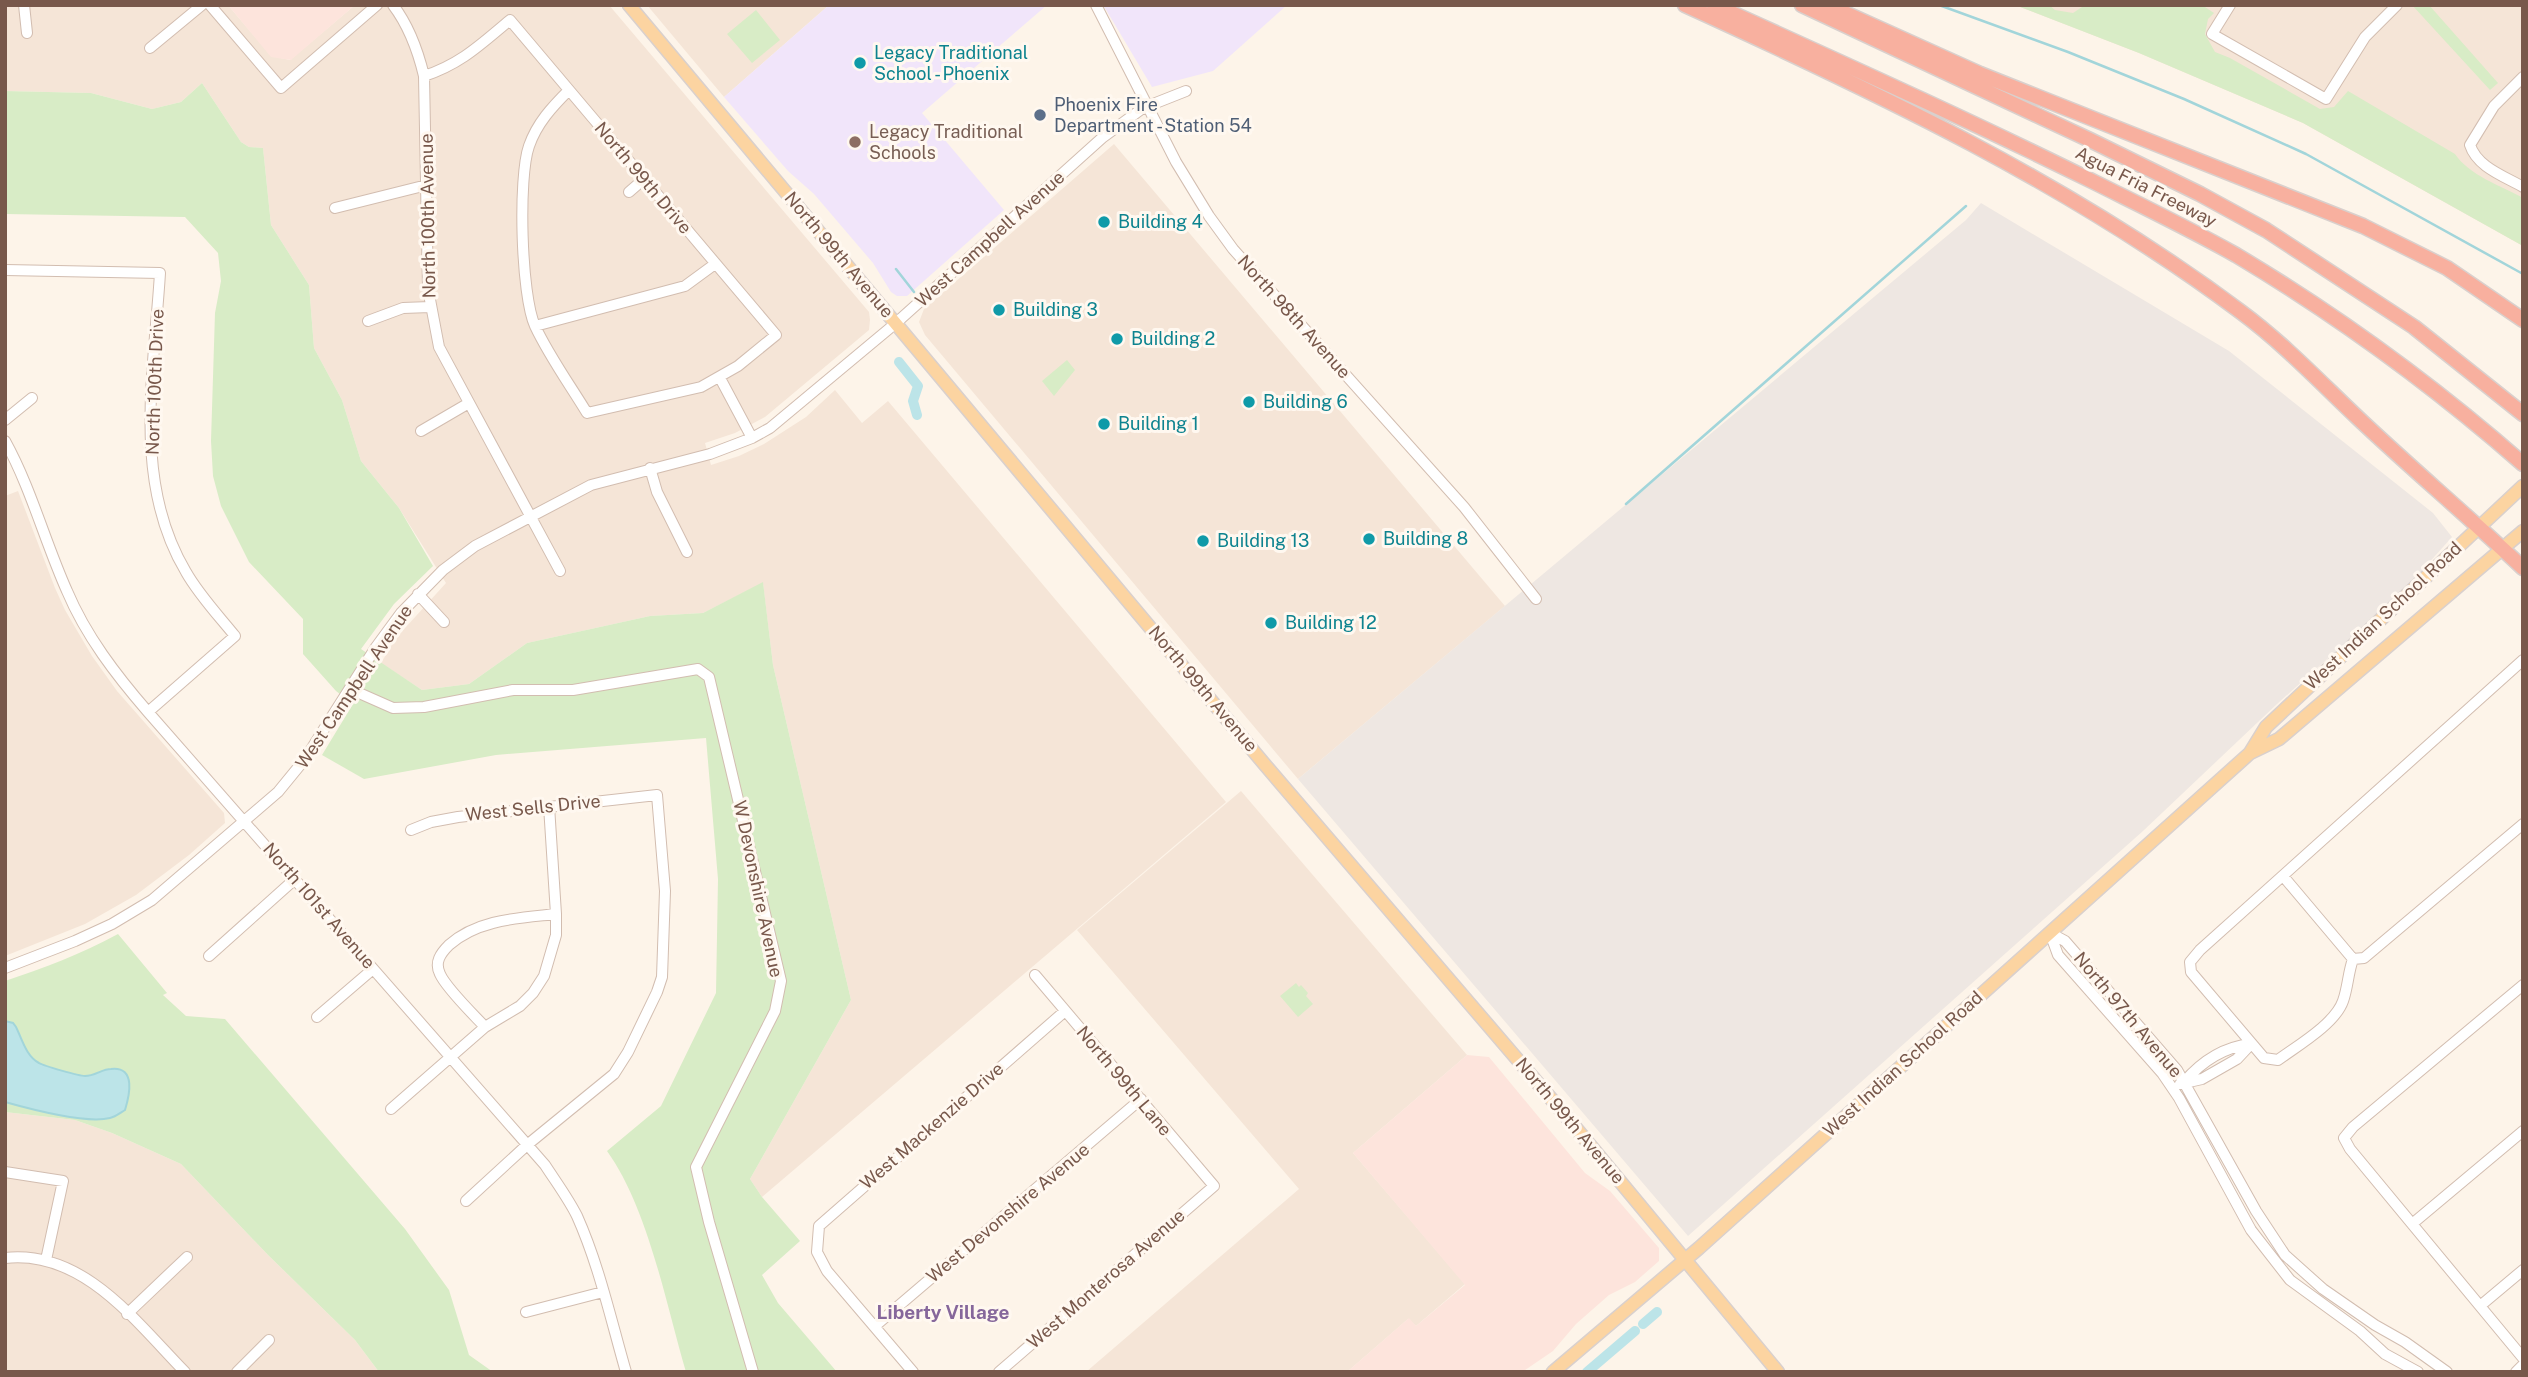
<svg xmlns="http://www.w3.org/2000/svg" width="2528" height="1377" font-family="'Public Sans',sans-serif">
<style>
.residential{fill:#f5e5d7}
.commercial{fill:#fde4dc}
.industrial{fill:#eee7e2}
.education{fill:#f1e5fa}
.green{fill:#d8ecc6}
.water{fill:#bce4e8;stroke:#a2d5da;stroke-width:2}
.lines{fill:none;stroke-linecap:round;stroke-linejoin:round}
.stream{stroke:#a2d5da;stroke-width:2.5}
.canal{stroke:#bce4e8;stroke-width:10}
.minor-casing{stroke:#d2bdb0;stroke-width:12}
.major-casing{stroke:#d9d0cd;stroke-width:15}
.highway-casing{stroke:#d9d0cd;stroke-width:17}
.minor{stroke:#fff;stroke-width:10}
.major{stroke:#fcd4a1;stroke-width:12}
.highway{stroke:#f8b09f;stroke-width:14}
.culture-dot{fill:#0f9aa8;stroke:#fff8f0;stroke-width:2.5}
.service-dot{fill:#5c6f8a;stroke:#fff8f0;stroke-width:2.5}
.education-dot{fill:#8d6e63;stroke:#fff8f0;stroke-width:2.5}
.labels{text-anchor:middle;stroke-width:6;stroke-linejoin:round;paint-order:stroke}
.culture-label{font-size:18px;fill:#0d838f;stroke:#fff8f0;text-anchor:start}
.service-label{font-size:18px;fill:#4e5e75;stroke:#fff8f0;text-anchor:start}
.education-label{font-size:18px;fill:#785e54;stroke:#fff8f0;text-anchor:start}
.street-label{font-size:18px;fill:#78584b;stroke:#fff8f0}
.neighbourhood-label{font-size:19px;font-weight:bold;fill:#86679b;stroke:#fff8f0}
</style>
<rect width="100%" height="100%" fill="#fdf4e9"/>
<path class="residential" d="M5 5H228L271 56 290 60 355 5H609L869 312 870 320 869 330 765 417 735 433 705 443 711 465 739 456 764 444 806 417 835 390 862 423 888 401 1226 802 762 1197 750 1179 851 1000 773 665 763 583 703 613 650 616 527 643 469 684 422 690 381 663 396 638 446 583 399 508 361 461 342 400 314 348 309 285 271 225 263 148 249 147 241 142 202 83 181 102 152 109 91 93 5 91Z
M647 5H829L724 97Z
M2015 5H2523V246L2303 123 2139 53Z
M1114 144 1505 606 1298 779 925 335 919 322 924 309Z
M18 491 55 588 65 610 92 656 117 691 224 813 225 823 189 855 136 895 85 924 5 956V496Z
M1241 791 1467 1055 1353 1153 1465 1284 1416 1326 1408 1319 1347 1372H1086L1299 1189 1077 930Z
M5 1112 75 1120 112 1133 181 1164 268 1255 355 1340 379 1372H5Z"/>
<path class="commercial" d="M228 5H355L291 60 271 57Z
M1467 1055 1489 1057 1585 1173 1610 1191 1659 1248V1261L1635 1282 1609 1295 1576 1324 1553 1351 1522 1372H1347L1409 1318 1416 1326 1465 1285 1353 1153Z"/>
<path class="industrial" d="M1981 203 2229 351 2433 513 2452 537 2409 585 2277 704 2143 831 1688 1236 1298 779 1966 220Z"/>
<path class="education" d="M829 5H1047L922 113 1004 210 907 296H897L891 292 873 263 814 194 788 171 724 97Z
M1101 5H1287L1213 71 1152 87 1105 8Z"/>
<path class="green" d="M2015 5H2049L2055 10 2073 13 2085 5H2202L2214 13 2208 19 2205 34 2215 52 2230 58 2320 109 2334 107 2348 91 2455 154C2470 176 2500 185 2523 198V246L2303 123 2139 53Z
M2412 5H2429L2498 83 2490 90Z
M756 10 780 40 752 63 727 34Z
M202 83 241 142 249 147 263 148 271 225 309 285 314 348 342 400 361 461 399 508 433 566 394 604 361 649 422 690 469 684 527 643 650 616 703 613 763 582 773 665 851 1000 750 1179 762 1197 800 1241 762 1275 778 1303 837 1372H686C666 1304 648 1208 607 1151L661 1106 716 993 718 879 706 738 496 755 364 779 322 755 353 704 336 691 303 654V619L249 562 221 506 213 476 211 441 215 313 221 281 218 253 185 217 5 214V91L91 93 152 109 181 102Z
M1067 360 1075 370 1054 396 1042 381Z
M118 934 167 993 163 995 186 1016 225 1019 405 1229 449 1290 469 1355 493 1372H379L355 1340 268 1255 181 1164 112 1133 75 1120 5 1112V981C44 968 81 954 118 934Z
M1296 983 1299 987 1301 985 1308 993 1306 996 1313 1004 1298 1017 1280 996Z"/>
<path class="water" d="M5 1021 13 1023 16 1027C22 1039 26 1056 39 1063 44 1066 79 1076 85 1076 95 1076 102 1069 111 1069 137 1066 129 1097 125 1110 120 1113 115 1117 110 1118 86 1124 30 1109 5 1102Z"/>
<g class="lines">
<path class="stream" d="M1939 5 2068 52 2184 99 2306 154 2523 274
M896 269 914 292
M1626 504 1966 206"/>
<path class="canal" d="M899 362 918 386 913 401 917 415
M1643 1324 1657 1312
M1587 1372 1635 1331"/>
<defs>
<path id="minor" d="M24 5 27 33
M210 5 281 88 377 5
M393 5C409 26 418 51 424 76L428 289 439 347 560 571
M1096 5 1176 162 1209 216 1233 249 1464 507 1536 599
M2230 5 2212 34 2326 99 2365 37 2397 5
M150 48 202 5
M424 76C461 64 481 44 510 20 599 125 687 230 776 335L738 366 701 387 587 413C570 385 549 356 535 326 521 295 518 177 529 146 537 123 552 107 569 90
M2523 77 2494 106 2470 145C2477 167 2504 176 2523 187
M629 192 644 179
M335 208 427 185
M5 270 160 273C154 372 132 482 186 572 199 595 218 615 235 636L148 712
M368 321 403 308 430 307
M535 326 685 286 715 264
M720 378 752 438
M5 420 32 398
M421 431 469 403
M5 441C31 488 45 542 67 591 86 636 116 675 148 712L545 1165C556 1182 568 1198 577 1216 599 1265 611 1320 626 1372
M650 468 657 492 687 552
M418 594 444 622
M2523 660 2200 950 2190 962 2191 972 2264 1058 2278 1060C2297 1046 2335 1024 2343 1001 2348 987 2348 973 2353 959L2364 958 2523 824
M350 689 393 708 424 707 513 690H573L698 669 709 677 781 981 775 1011 696 1167 709 1222 753 1372
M411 830 431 822 458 817 657 795 665 891 662 977 657 992 628 1052 614 1074 527 1145 466 1201
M2283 876 2353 959
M2050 933 2065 941 2177 1070 2256 1211 2285 1255 2323 1289 2375 1325 2405 1342 2447 1372
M2050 933 2058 955 2162 1073 2179 1098 2251 1230 2290 1280 2360 1331 2385 1354 2418 1372
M209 956 295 879
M5 968 75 941 112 924 152 900 278 792 305 759 376 647 401 613 443 570 475 546 591 485 710 454 752 438 770 428 896 323 1102 138 1143 108 1186 91
M2523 985 2353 1127 2344 1138 2350 1149 2523 1358
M317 1017 373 969
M485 1027C473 1014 446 988 440 974 434 962 441 953 449 945 478 919 520 918 556 914
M2184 1082C2202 1061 2223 1047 2251 1044
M2180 1084 2202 1079 2237 1059 2251 1044
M391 1109 485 1027 520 1006 533 993 544 976 556 935V914L549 806
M5 1172 63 1181 46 1260
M2412 1224 2523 1131
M5 1258C83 1249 136 1322 185 1372
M2480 1306 2523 1270
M526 1312 603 1292
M127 1314 187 1257
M875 1326 1141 1099
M237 1372 269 1340
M913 1372 827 1271 817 1252 819 1226 1065 1011
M999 1372 1214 1186 1035 975
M2516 1372 2523 1365"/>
<path id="major" d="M629 5 1266 766 1565 1115 1778 1372
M2250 753 2266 727 2523 486
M1553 1372 1699 1248 2250 753 2279 739 2523 531"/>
<path id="highway" d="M1685 5C1878 93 2070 184 2241 312 2283 343 2320 382 2358 418 2412 469 2469 517 2523 568
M1714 5C1842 63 1969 120 2094 182 2142 206 2190 229 2236 255 2338 316 2434 386 2523 464
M1802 5 2090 140 2200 194 2266 230 2414 327 2523 414
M1827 5 1980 74 2363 226 2447 268 2523 320"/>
</defs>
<use href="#minor" class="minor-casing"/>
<use href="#major" class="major-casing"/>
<use href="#highway" class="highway-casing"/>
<use href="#minor" class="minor"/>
<use href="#major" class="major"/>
<use href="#highway" class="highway"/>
</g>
<g class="culture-dot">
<circle cx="860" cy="63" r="7"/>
<circle cx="1104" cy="222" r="7"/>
<circle cx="999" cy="310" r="7"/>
<circle cx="1117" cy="339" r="7"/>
<circle cx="1249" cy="402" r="7"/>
<circle cx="1104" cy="424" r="7"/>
<circle cx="1369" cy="539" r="7"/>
<circle cx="1203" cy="541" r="7"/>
<circle cx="1271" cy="623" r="7"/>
</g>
<circle class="service-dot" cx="1040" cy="115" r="7"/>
<circle class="education-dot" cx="855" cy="142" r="7"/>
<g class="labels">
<g class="culture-label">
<text x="874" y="59">Legacy Traditional<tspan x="874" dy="21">School - Phoenix</tspan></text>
<text x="1118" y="228">Building 4</text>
<text x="1013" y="316">Building 3</text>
<text x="1131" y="345">Building 2</text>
<text x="1263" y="408">Building 6</text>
<text x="1118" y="430">Building 1</text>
<text x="1383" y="545">Building 8</text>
<text x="1217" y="547">Building 13</text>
<text x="1285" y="629">Building 12</text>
</g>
<g class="service-label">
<text x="1054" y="111">Phoenix Fire<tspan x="1054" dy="21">Department - Station 54</tspan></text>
</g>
<g class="education-label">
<text x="869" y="138">Legacy Traditional<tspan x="869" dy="21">Schools</tspan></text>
</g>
<g class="street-label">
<text transform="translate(643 178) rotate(50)" y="6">North 99th Drive</text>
<text transform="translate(2146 187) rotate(27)" y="6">Agua Fria Freeway</text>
<text transform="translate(428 216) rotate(-91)" y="6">North 100th Avenue</text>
<text transform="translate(990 239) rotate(-42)" y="6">West Campbell Avenue</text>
<text transform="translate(839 255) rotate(50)" y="6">North 99th Avenue</text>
<text transform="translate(1294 317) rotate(48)" y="6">North 98th Avenue</text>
<text transform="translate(155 382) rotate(-88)" y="6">North 100th Drive</text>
<text transform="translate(2383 616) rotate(-43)" y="6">West Indian School Road</text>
<text transform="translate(354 687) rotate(-56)" y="6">West Campbell Avenue</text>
<text transform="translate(1203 689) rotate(50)" y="6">North 99th Avenue</text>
<text transform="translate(533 808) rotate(-6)" y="6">West Sells Drive</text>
<text transform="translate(758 889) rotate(78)" y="6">W Devonshire Avenue</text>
<text transform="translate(319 906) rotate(49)" y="6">North 101st Avenue</text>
<text transform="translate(2128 1015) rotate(50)" y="6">North 97th Avenue</text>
<text transform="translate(1903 1064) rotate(-42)" y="6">West Indian School Road</text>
<text transform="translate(1124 1081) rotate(50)" y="6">North 99th Lane</text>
<text transform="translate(1570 1121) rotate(50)" y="6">North 99th Avenue</text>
<text transform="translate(932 1126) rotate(-41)" y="6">West Mackenzie Drive</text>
<text transform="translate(1008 1213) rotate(-40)" y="6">West Devonshire Avenue</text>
<text transform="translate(1106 1279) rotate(-41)" y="6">West Monterosa Avenue</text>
</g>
<g class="neighbourhood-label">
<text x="943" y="1319">Liberty Village</text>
</g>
</g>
<rect width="2528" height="1377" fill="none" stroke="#78584b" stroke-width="14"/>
</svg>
